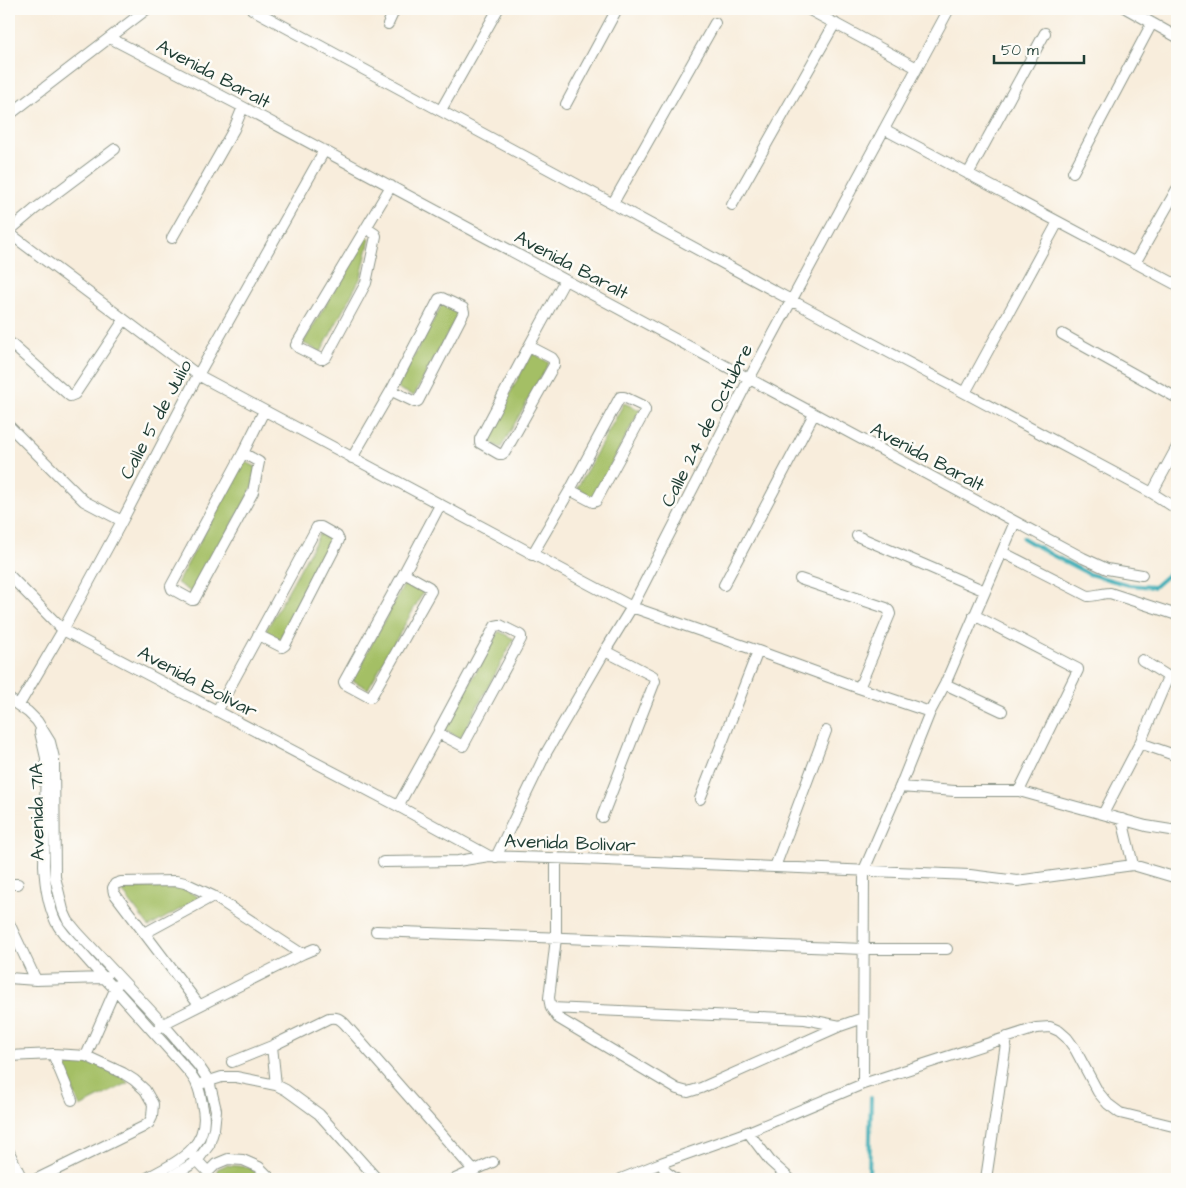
<svg xmlns="http://www.w3.org/2000/svg" width="1186" height="1188" font-family="'Architects Daughter',sans-serif">
<style>
.green{fill:#a4bf65;stroke:#627e4c}
.lines{fill:none;stroke-linecap:round;stroke-linejoin:round}
.stream{stroke:#3fafb8;stroke-width:4}
.street-casing{stroke:#8c9588;stroke-width:12}
.street{stroke:#fff;stroke-width:10}
.labels{text-anchor:middle;stroke-width:5;stroke-linejoin:round;paint-order:stroke}
.street-label{font-size:19px;fill:#1f3d34;stroke:#fdfcf7}
</style>
<rect width="100%" height="100%" fill="#fdfcf7"/>
<filter id="ink" filterUnits="userSpaceOnUse"><feTurbulence type="fractalNoise" baseFrequency=".02" numOctaves="2"/><feDisplacementMap in="SourceGraphic" scale="10" xChannelSelector="R" yChannelSelector="G"/><feConvolveMatrix kernelMatrix="1 2 1 2 8 2 1 2 1" color-interpolation-filters="sRGB"/></filter>
<filter id="wash" filterUnits="userSpaceOnUse"><feTurbulence type="fractalNoise" baseFrequency=".0096" numOctaves="4" result="noise"/><feDisplacementMap in="SourceGraphic" scale="20" xChannelSelector="R" yChannelSelector="G"/><feGaussianBlur stdDeviation="1.12" result="paint"/><feColorMatrix in="noise" values="0 0 0 0 0 0 0 0 0 0 0 0 0 0 0 0 0 1.4 0 .05"/><feComposite in="paint" operator="in"/></filter>
<g filter="url(#wash)">
<rect width="100%" height="100%" fill="#f8eddc"/>
<path class="green" d="M366 237 370 239 361 277 321 352 303 343Z
M442 304 459 313 414 396 397 388Z
M532 352 549 363 501 448 485 440Z
M624 403 640 410 593 498 577 488Z
M244 461 256 467 253 487 194 594 177 583Z
M320 533 333 539 280 640 265 632Z
M406 581 424 591 368 689 352 680Z
M499 631 514 639 460 739 444 729Z
M119 887 183 888 200 898 149 927Z
M78 1057 120 1074 128 1083 80 1107 60 1058Z
M226 1165 248 1167 258 1174 249 1179H217V1169Z"/>
<g class="lines">
<path class="stream" d="M1023 538 1052 555 1089 574 1129 585 1154 587 1177 567
M870 1179 869 1174 871 1098"/>
</g>
</g>
<g filter="url(#ink)">
<g class="lines">
<defs>
<path id="street" d="M252 9 791 300 1152 493 1177 509
M808 9 917 68
M1127 9 1177 37
M388 24 395 9
M110 38 243 107 1083 558 1107 569 1142 575
M566 104 617 9
M441 110 498 9
M9 115 147 9
M884 129 1177 285
M1073 172 1152 23
M968 174 1045 33
M613 203 715 23
M732 205 835 23
M366 228 375 234 376 236 366 283 326 357 323 359H321L299 348 296 345 391 186
M9 231 35 209 115 149
M9 233 198 375 632 607 758 651 859 688 930 712
M172 238 234 129 243 107
M1135 263 1177 189
M1062 334 1177 398
M9 342 70 396 75 394 124 320
M529 346 552 358 554 361V365L505 452 502 454H499L480 443V439L529 346 565 280
M965 393 1058 222
M9 426 84 501 122 521
M243 453 259 462 253 492 195 598 194 600H192L172 589 171 586 243 453 264 411
M352 458 392 389 439 299 442 298 463 308 464 312 418 401 415 402 392 391V389
M1152 493 1177 447
M857 536 985 591
M1002 552 1088 596C1096 596 1102 593 1110 593L1177 615
M532 555 570 490 620 397H624L643 406 645 409V411L596 501 593 502 570 490
M404 573 429 587 431 591 371 697H369L345 684 344 682 404 573 440 505
M9 575 63 630 398 806 489 856 581 859 970 875 1017 881 1133 865 1177 878
M800 579 886 608 889 611 890 614 859 688
M724 585 814 414
M974 615 1078 669V670L1019 791
M1142 660 1177 682
M945 684 1002 711
M9 699 28 712 37 721 50 742 54 758 55 877 63 910 68 921 78 933 163 1024 198 1065 209 1081 216 1110 214 1129 209 1145 197 1161 167 1179
M19 705 63 630 122 521 198 375 324 151
M217 711 317 527H321L337 536 339 540 285 645 282 647 258 635
M40 732 46 758 44 865C45 884 48 905 56 922 61 932 70 941 78 949 90 963 102 976 115 989L189 1072C192 1076 196 1081 197 1085 200 1091 201 1098 202 1104 213 1148 176 1162 145 1179
M1140 743 1177 756
M900 787 955 791H1019L1146 826 1177 831
M700 799 758 651
M398 806 439 732V730L495 626 500 625 520 635 521 636V639L463 746 440 734 439 732
M1103 814 1140 743 1168 677
M602 817 655 681 653 676 605 651
M1122 819 1133 865
M496 857 546 753 605 651 632 607 749 379 949 9
M556 858V938L549 998 551 1008 558 1018 677 1089 688 1092 701 1088 840 1026 863 1018
M383 862 458 861 489 856
M775 867 826 731
M9 884H18
M9 923 36 980
M376 931 864 949H947
M145 933 213 896
M9 978 36 980 104 978 106 977
M199 1005 114 893 113 888 115 884 121 882 176 881 185 883 213 896 302 954
M551 1008 805 1019 840 1026
M159 1028 163 1024 302 954 314 949
M272 1046 276 1085
M53 1054 72 1100
M9 1056 53 1054 86 1056 123 1073 134 1080 145 1090 153 1104 152 1117 149 1123 143 1127 37 1179
M86 1056 117 985
M232 1062 272 1046 329 1018C337 1017 339 1018 345 1024L474 1171
M203 1083 222 1077H236L276 1085 286 1090 319 1114 377 1179
M863 1084 864 870 900 787 930 712 945 684 1015 522
M748 1132 770 1161 790 1179
M9 1152 22 1179
M193 1156 208 1172 216 1164 228 1159 243 1160 259 1167 271 1179
M661 1163 666 1172 676 1179
M455 1179 493 1162
M621 1179 661 1163 748 1132 863 1084 1036 1028 1050 1027 1059 1031 1067 1038 1075 1049 1098 1092 1108 1104 1120 1113 1177 1127
M986 1179 1007 1037"/>
</defs>
<use href="#street" class="street-casing"/>
<use href="#street" class="street"/>
</g>
</g>
<g class="labels">
<g class="street-label">
<text transform="translate(214 73) rotate(28)" y="7">Avenida Baralt</text>
<text transform="translate(572 264) rotate(28)" y="7">Avenida Baralt</text>
<text transform="translate(155 419) rotate(-62)" y="7">Calle 5 de Julio</text>
<text transform="translate(706 425) rotate(-63)" y="7">Calle 24 de Octubre</text>
<text transform="translate(928 456) rotate(28)" y="7">Avenida Baralt</text>
<text transform="translate(198 681) rotate(28)" y="7">Avenida Bolivar</text>
<text transform="translate(36 812) rotate(-91)" y="7">Avenida 71A</text>
<text transform="translate(570 842) rotate(2)" y="7">Avenida Bolivar</text>
</g>
</g>
<rect width="1186" height="1188" fill="none" stroke="#fdfcf7" stroke-width="30"/>
<path d="M994 55v8h90v-8" fill="none" stroke="#1f3d34" stroke-width="2.5"/>
<text x="1001" y="55" font-size="15" fill="#1f3d34" stroke="#fdfcf7" stroke-width="4" paint-order="stroke">50 m</text>
</svg>
